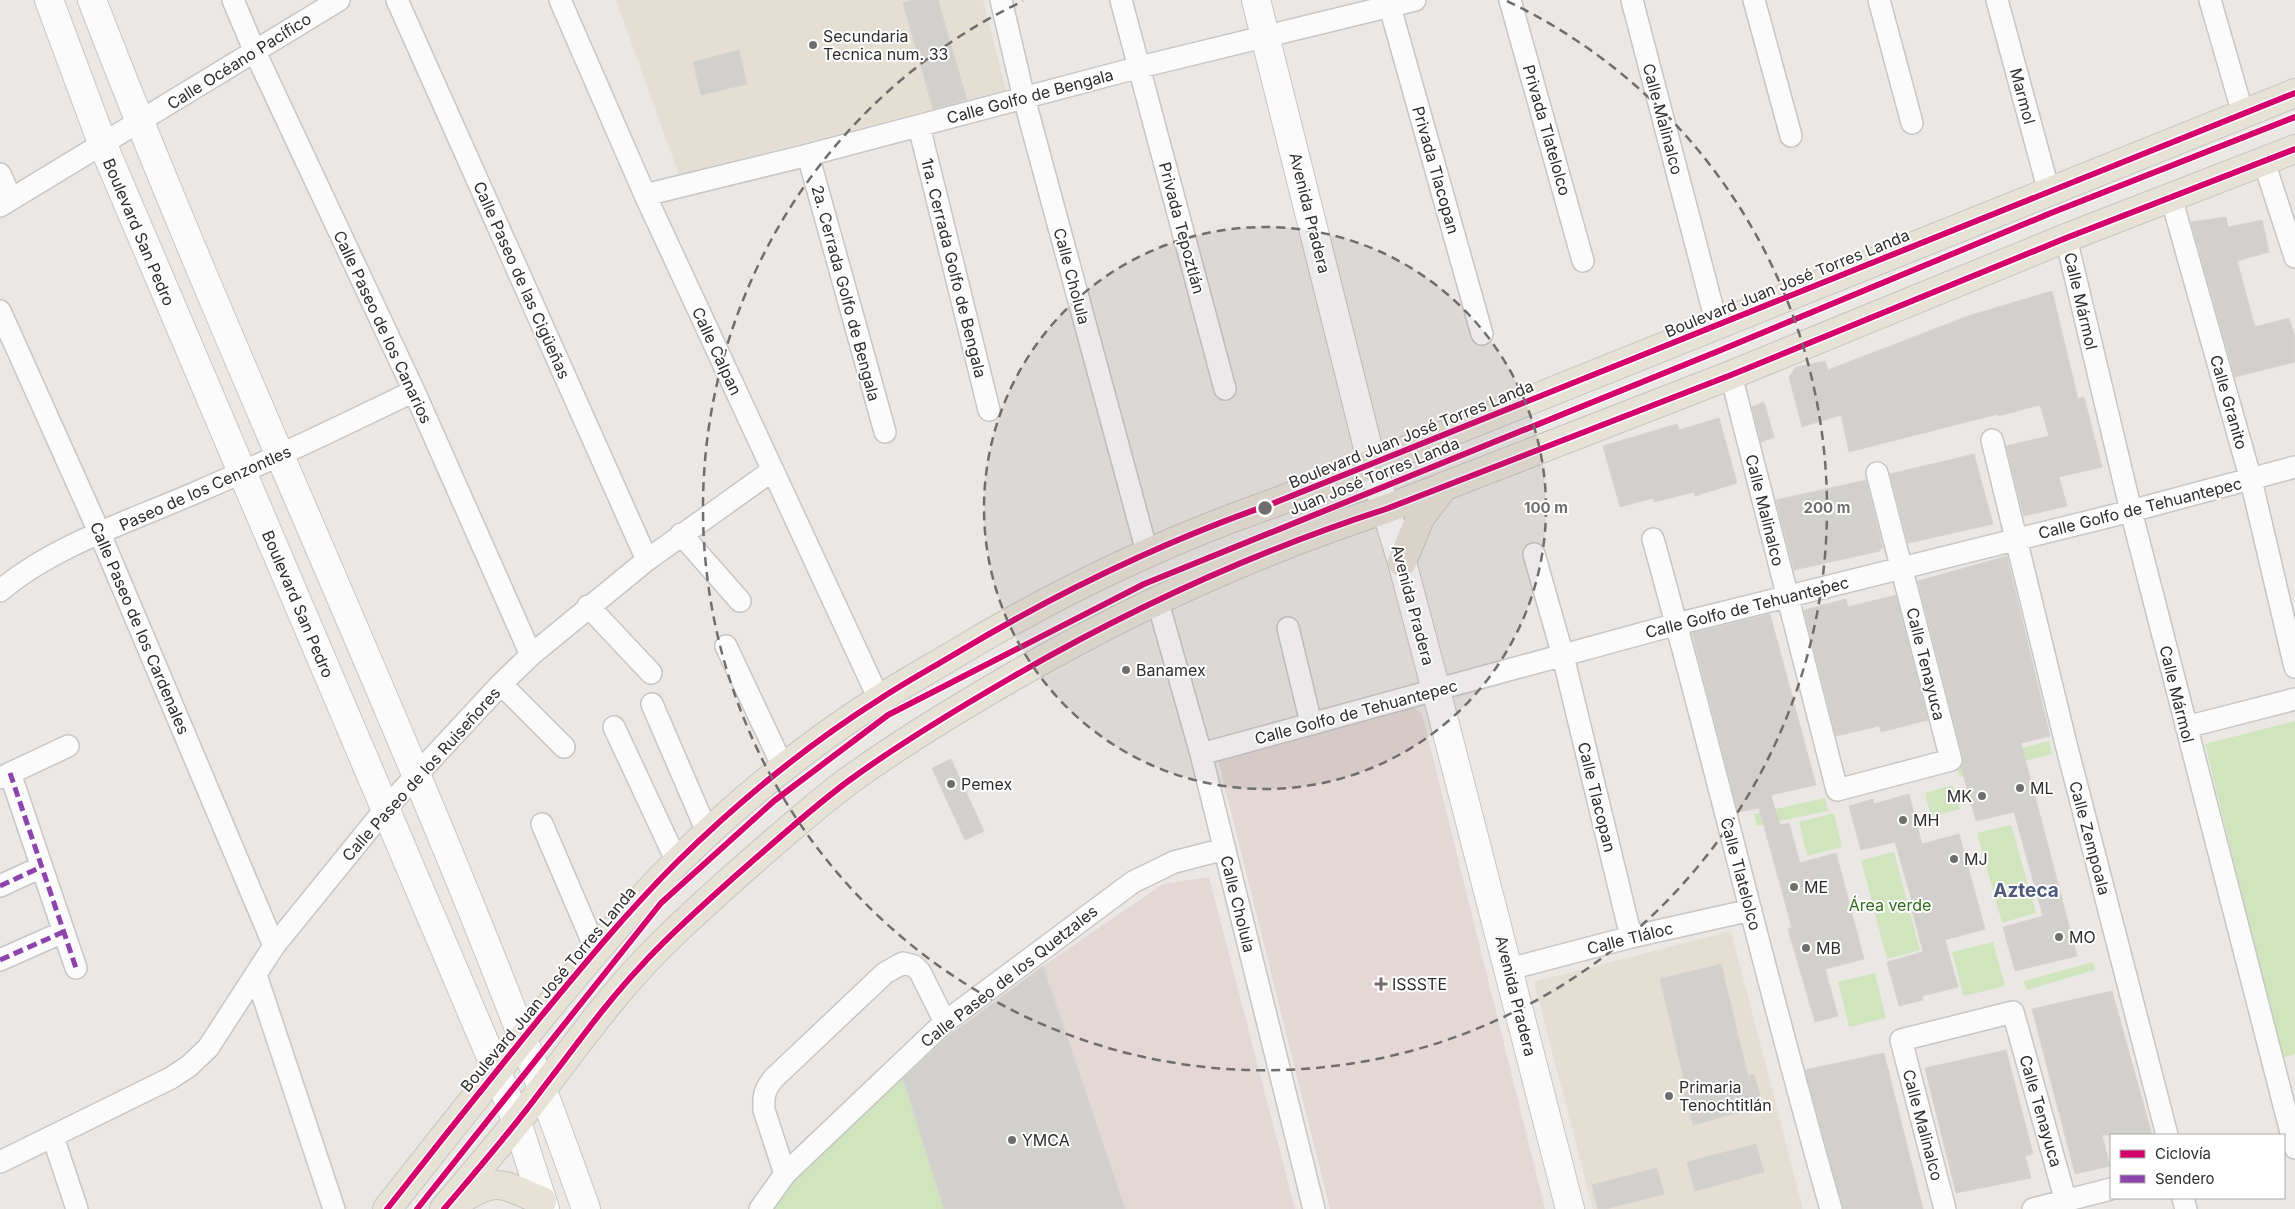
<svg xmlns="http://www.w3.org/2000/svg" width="2295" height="1209" font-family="Inter,sans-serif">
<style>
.education{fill:#e5ded3}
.medical{fill:#e4d8d7}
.green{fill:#d0e5be}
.building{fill:#d2d0cd;stroke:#d6d3d0}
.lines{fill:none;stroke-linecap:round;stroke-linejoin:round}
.street-casing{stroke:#c7c6c6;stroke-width:24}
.secondary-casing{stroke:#c7c6c6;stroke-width:30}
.primary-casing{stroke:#c6c4c3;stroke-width:30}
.street{stroke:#fcfbfb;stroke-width:21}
.secondary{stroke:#fcfbfb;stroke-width:28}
.primary{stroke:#e7e2d6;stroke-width:28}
.quiet{stroke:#8e44ad;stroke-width:5;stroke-dasharray:10 5;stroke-linecap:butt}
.cycleway-casing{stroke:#fff;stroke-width:9}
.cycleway{stroke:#d6006c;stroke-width:6}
.ring{fill:none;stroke:#706e6d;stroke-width:2.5;stroke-dasharray:9 6}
.poi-dot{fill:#706e6d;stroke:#fff;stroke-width:2}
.labels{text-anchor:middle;stroke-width:4;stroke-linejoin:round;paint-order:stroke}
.poi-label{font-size:16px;fill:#2d2d2d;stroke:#fff;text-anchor:start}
.street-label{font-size:16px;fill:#2d2d2d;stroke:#fff}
.park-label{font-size:16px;fill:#326b1d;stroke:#fff}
.quarter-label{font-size:19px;font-weight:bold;fill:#4e597e;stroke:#fff}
.centre{fill:#706e6d;stroke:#fff;stroke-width:2.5}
.ring-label{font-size:15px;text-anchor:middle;font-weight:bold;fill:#706e6d;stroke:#fff;stroke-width:4;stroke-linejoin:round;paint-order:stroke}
</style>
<rect width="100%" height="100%" fill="#ebe7e4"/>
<path class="education" d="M616 0H983L1006 90 679 175Z
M1731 931 1803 1209H1593L1534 982Z"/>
<path class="medical" d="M1414 708 1422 714 1545 1209H1330L1218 760Z
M1209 877 1295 1209H1125L1043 966 1163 884Z"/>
<path class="green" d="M2295 721V1054L2282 1058 2205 744Z
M2049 741 2052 754 1960 777 1956 765Z
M1953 785 1960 809 1931 817 1925 793Z
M1825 798 1828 811 1757 826 1754 814Z
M1834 813 1842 847 1807 856 1799 822Z
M2011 825 2036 913 2002 923 1977 833Z
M1894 852 1920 950 1887 959 1861 860Z
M1993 942 2005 986 1964 996 1952 952Z
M2093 962 2095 970 2027 990 2024 981Z
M1875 973 1886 1018 1849 1027 1838 982Z
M900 1071 944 1209H768L794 1173Z"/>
<path class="building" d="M914 0H938L967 100 933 109 903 3Z
M739 50 747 84 701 95 693 62Z
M2226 217 2228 227 2262 220 2269 252 2237 261 2255 327 2289 318 2295 337V362L2235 377 2191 222Z
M2052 291 2078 399 2084 397 2102 467 2059 477 2067 506 2024 516 2019 498 2006 446 2049 436 2040 405 1998 416V414L1849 452 1841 415 1802 427 1789 377 1796 367 1825 361 1828 370 1968 316Z
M1764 402 1774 437 1761 442 1752 407Z
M1719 418 1737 483 1695 496 1694 492 1654 502 1653 498 1620 507 1603 446 1677 424 1679 430Z
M1974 454 1993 524 1908 543 1890 474Z
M1866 480 1883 548 1879 549 1880 551 1794 570 1776 500Z
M2007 556 2050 736 2021 743 2077 956 2015 971 2003 927 2043 916 2014 812 1976 821 1961 767 1963 757 1918 581Z
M1896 595 1928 720 1881 732 1879 726 1836 736 1804 610 1846 599 1848 607Z
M1770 614 1816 785 1771 795 1780 825 1789 823 1800 863 1836 853 1864 959 1825 969 1838 1016 1815 1022 1788 929 1792 928 1759 808 1738 812 1692 633Z
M951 759 984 831 965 840 932 768Z
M1909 794 1922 844 1959 834 1985 929 1945 940 1958 987 1922 996 1923 1000 1899 1006 1887 962 1923 952 1910 902 1912 901 1895 842 1861 850 1849 806 1873 799 1874 804Z
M1721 964 1748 1076 1754 1074 1763 1106 1693 1125 1684 1093 1687 1092 1660 979Z
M1043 966 1125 1209H944L903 1079 951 1034Z
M2112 991 2152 1135H2102L2110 1166 2075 1174 2032 1009Z
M2006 1050 2033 1154 2025 1156 2031 1178 1956 1193 1925 1068Z
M1884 1053 1923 1209H1843L1805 1070Z
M1756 1144 1764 1172 1695 1191 1687 1162Z
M1657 1168 1664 1194 1606 1209H1598L1592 1185Z"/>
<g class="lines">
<defs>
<path id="street" d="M233 0 255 52 414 391 531 655
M397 0 647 560
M560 0 645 195 879 699
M1001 0 1024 98 1147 552
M1121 0 1225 389
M1388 0 1482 334
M1510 0 1583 261
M1632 0 1717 325
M1754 0 1791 136
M1879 0 1912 123
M1997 0 2049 192
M2210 0 2243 114
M919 126 989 410
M808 155 885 432
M2264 162 2295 257
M0 174 11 199
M645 195 808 155 1140 67 1415 0
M2171 197 2251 480 2295 667
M0 206 339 0
M2066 238 2131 511 2295 1148
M0 311 100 534 274 946
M1731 375 1837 790 1951 760 1877 473
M1992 440 2066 744 2167 1135
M681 534 740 601
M1653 539C1715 761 1767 987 1831 1209
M1534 554 1563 656 1631 937
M0 591C52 546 133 520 197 492 270 461 342 426 414 391
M1157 599 1201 754 1314 1209
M588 606 651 673
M1288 628 1311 723
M726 646 783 767
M501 684 564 747
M652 704 708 834
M614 727 677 862
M2186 727 2295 699
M1201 754 1677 624 2131 511 2295 467
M10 773 76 968
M0 778 68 746
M542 824 596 950
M0 886 41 867
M0 960 63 932
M1509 969 1631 937 1751 910
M256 975 334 1209
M53 1137 77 1209
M0 1162 171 1078 189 1066 208 1048 274 946 386 808 501 684 531 655 647 560 773 470
M785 1174 764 1110C763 1095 765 1089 774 1078L885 973 903 963 914 966 920 972 945 1022
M2183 1198 2186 1209
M760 1209 785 1174 945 1022 1133 882 1174 862 1225 849
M1945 1209 1901 1040 2013 1012 2068 1209
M2033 1209 2111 1189"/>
<path id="secondary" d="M49 0 103 145 496 1069 517 1122 545 1209
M92 0C248 406 441 798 586 1209
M1256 0 1372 464 1402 562 1436 690 1570 1209"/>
<path id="primary" d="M1402 562 1420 518 1444 486
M457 1202C497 1176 500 1183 542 1201
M387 1209C438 1144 490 1079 543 1014 586 962 629 910 677 862 738 802 807 745 880 699 904 683 930 669 955 654 1058 592 1159 543 1274 503L2295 93
M444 1209C478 1169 512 1130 543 1088 575 1047 605 1004 641 966 669 935 701 907 732 879 770 846 807 812 847 782 900 743 957 709 1014 676 1132 608 1257 551 1386 509L1731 375 2066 238 2295 149"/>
</defs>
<use href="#street" class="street-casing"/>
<use href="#secondary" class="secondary-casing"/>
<use href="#primary" class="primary-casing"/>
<use href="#street" class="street"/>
<use href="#secondary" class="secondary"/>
<use href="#primary" class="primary"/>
<path class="quiet" d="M10 773 76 968
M0 886 41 867
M0 960 63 932"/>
<defs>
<path id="cycleway" d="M387 1209C438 1144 490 1079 543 1014 586 962 629 910 677 862 738 802 807 745 880 699 904 683 930 669 955 654 1058 592 1159 543 1274 503L2295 93
M417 1209 661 903 774 801 888 715 1144 584 1721 350 2051 213 2295 117
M444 1209C478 1169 512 1130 543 1088 575 1047 605 1004 641 966 669 935 701 907 732 879 770 846 807 812 847 782 900 743 957 709 1014 676 1132 608 1257 551 1386 509L1731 375 2066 238 2295 149"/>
</defs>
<use href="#cycleway" class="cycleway-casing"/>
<use href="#cycleway" class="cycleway"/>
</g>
<circle cx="1265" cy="508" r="281" fill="#706e6d" fill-opacity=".12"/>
<g class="ring">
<circle cx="1265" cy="508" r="281"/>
<path d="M1507 1A562 562 0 1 1 1023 1"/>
</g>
<g class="poi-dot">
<circle cx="813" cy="45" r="5"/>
<circle cx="1126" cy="670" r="5"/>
<circle cx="951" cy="784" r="5"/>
<circle cx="2020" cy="788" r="5"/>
<circle cx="1982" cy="796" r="5"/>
<circle cx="1903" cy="820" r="5"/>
<circle cx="1954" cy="859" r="5"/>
<circle cx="1794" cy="887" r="5"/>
<circle cx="2059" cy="937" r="5"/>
<circle cx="1806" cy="948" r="5"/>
<path d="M1378.5 976.5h5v5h5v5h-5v5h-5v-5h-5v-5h5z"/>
<circle cx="1669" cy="1096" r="5"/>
<circle cx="1012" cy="1140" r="5"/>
</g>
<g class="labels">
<g class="poi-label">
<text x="823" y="42">Secundaria<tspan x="823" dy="18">Tecnica num. 33</tspan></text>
<text x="1136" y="676">Banamex</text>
<text x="961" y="790">Pemex</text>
<text x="2030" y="794">ML</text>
<text x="1972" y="802" text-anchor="end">MK</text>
<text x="1913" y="826">MH</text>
<text x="1964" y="865">MJ</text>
<text x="1804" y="893">ME</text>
<text x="2069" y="943">MO</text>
<text x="1816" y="954">MB</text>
<text x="1392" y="990">ISSSTE</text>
<text x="1679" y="1093">Primaria<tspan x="1679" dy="18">Tenochtitlán</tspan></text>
<text x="1022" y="1146">YMCA</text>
</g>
<g class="street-label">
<text transform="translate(239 61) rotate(-32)" y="6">Calle Océano Pacífico</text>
<text transform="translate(1030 96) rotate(-15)" y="6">Calle Golfo de Bengala</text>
<text transform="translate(2023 96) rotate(75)" y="6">Marmol</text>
<text transform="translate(1663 119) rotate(75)" y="6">Calle Malinalco</text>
<text transform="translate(1547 130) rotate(74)" y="6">Privada Tlatelolco</text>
<text transform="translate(1436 170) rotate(74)" y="6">Privada Tlacopan</text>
<text transform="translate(1310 213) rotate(76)" y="6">Avenida Pradera</text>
<text transform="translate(1182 228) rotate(75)" y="6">Privada Tepoztlán</text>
<text transform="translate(139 232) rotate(67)" y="6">Boulevard San Pedro</text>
<text transform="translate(954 268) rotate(76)" y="6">1ra. Cerrada Golfo de Bengala</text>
<text transform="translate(1072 276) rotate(75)" y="6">Calle Cholula</text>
<text transform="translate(522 280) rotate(66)" y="6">Calle Paseo de las Cigüeñas</text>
<text transform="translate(1787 283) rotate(-22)" y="6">Boulevard Juan José Torres Landa</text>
<text transform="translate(846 293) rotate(75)" y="6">2a. Cerrada Golfo de Bengala</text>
<text transform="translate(2081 301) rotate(77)" y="6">Calle Mármol</text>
<text transform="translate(383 327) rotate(65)" y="6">Calle Paseo de los Canarios</text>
<text transform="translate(717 351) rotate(65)" y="6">Calle Calpan</text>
<text transform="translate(2229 402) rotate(74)" y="6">Calle Granito</text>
<text transform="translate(1411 434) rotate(-22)" y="6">Boulevard Juan José Torres Landa</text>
<text transform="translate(1374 476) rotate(-22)" y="6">Juan José Torres Landa</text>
<text transform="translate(205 488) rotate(-24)" y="6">Paseo de los Cenzontles</text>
<text transform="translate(2140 508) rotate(-14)" y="6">Calle Golfo de Tehuantepec</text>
<text transform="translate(1765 510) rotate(76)" y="6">Calle Malinalco</text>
<text transform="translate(298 604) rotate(67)" y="6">Boulevard San Pedro</text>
<text transform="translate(1413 605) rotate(75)" y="6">Avenida Pradera</text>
<text transform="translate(1747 607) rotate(-14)" y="6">Calle Golfo de Tehuantepec</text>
<text transform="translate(140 628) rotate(67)" y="6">Calle Paseo de los Cardenales</text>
<text transform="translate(1926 664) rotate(76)" y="6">Calle Tenayuca</text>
<text transform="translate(2177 694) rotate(76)" y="6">Calle Mármol</text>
<text transform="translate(1356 712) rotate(-15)" y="6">Calle Golfo de Tehuantepec</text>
<text transform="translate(421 774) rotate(-48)" y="6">Calle Paseo de los Ruiseñores</text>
<text transform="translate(1597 797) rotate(76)" y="6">Calle Tlacopan</text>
<text transform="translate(2090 838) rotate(75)" y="6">Calle Zempoala</text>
<text transform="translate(1741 874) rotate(75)" y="6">Calle Tlatelolco</text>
<text transform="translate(1238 904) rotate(76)" y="6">Calle Cholula</text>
<text transform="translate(1630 938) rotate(-14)" y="6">Calle Tláloc</text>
<text transform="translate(1009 976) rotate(-38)" y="6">Calle Paseo de los Quetzales</text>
<text transform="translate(548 989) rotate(-50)" y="6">Boulevard Juan José Torres Landa</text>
<text transform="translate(1516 996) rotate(76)" y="6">Avenida Pradera</text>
<text transform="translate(2041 1111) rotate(74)" y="6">Calle Tenayuca</text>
<text transform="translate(1923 1125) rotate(75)" y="6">Calle Malinalco</text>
</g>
<g class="park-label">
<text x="1890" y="911">Área verde</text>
</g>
<g class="quarter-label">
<text x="2026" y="897">Azteca</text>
</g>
</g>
<circle cx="1265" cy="508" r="8" class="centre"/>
<g class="ring-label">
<text x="1546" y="513">100 m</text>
<text x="1827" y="513">200 m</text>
</g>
<rect x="2110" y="1134" width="175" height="65" fill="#ffffff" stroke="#ababab"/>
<rect x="2120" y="1150" width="25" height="8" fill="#d6006c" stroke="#ababab"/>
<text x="2155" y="1159" font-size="15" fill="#2d2d2d">Ciclovía</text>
<rect x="2120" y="1175" width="25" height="8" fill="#8e44ad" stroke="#ababab"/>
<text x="2155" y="1184" font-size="15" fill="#2d2d2d">Sendero</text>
</svg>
